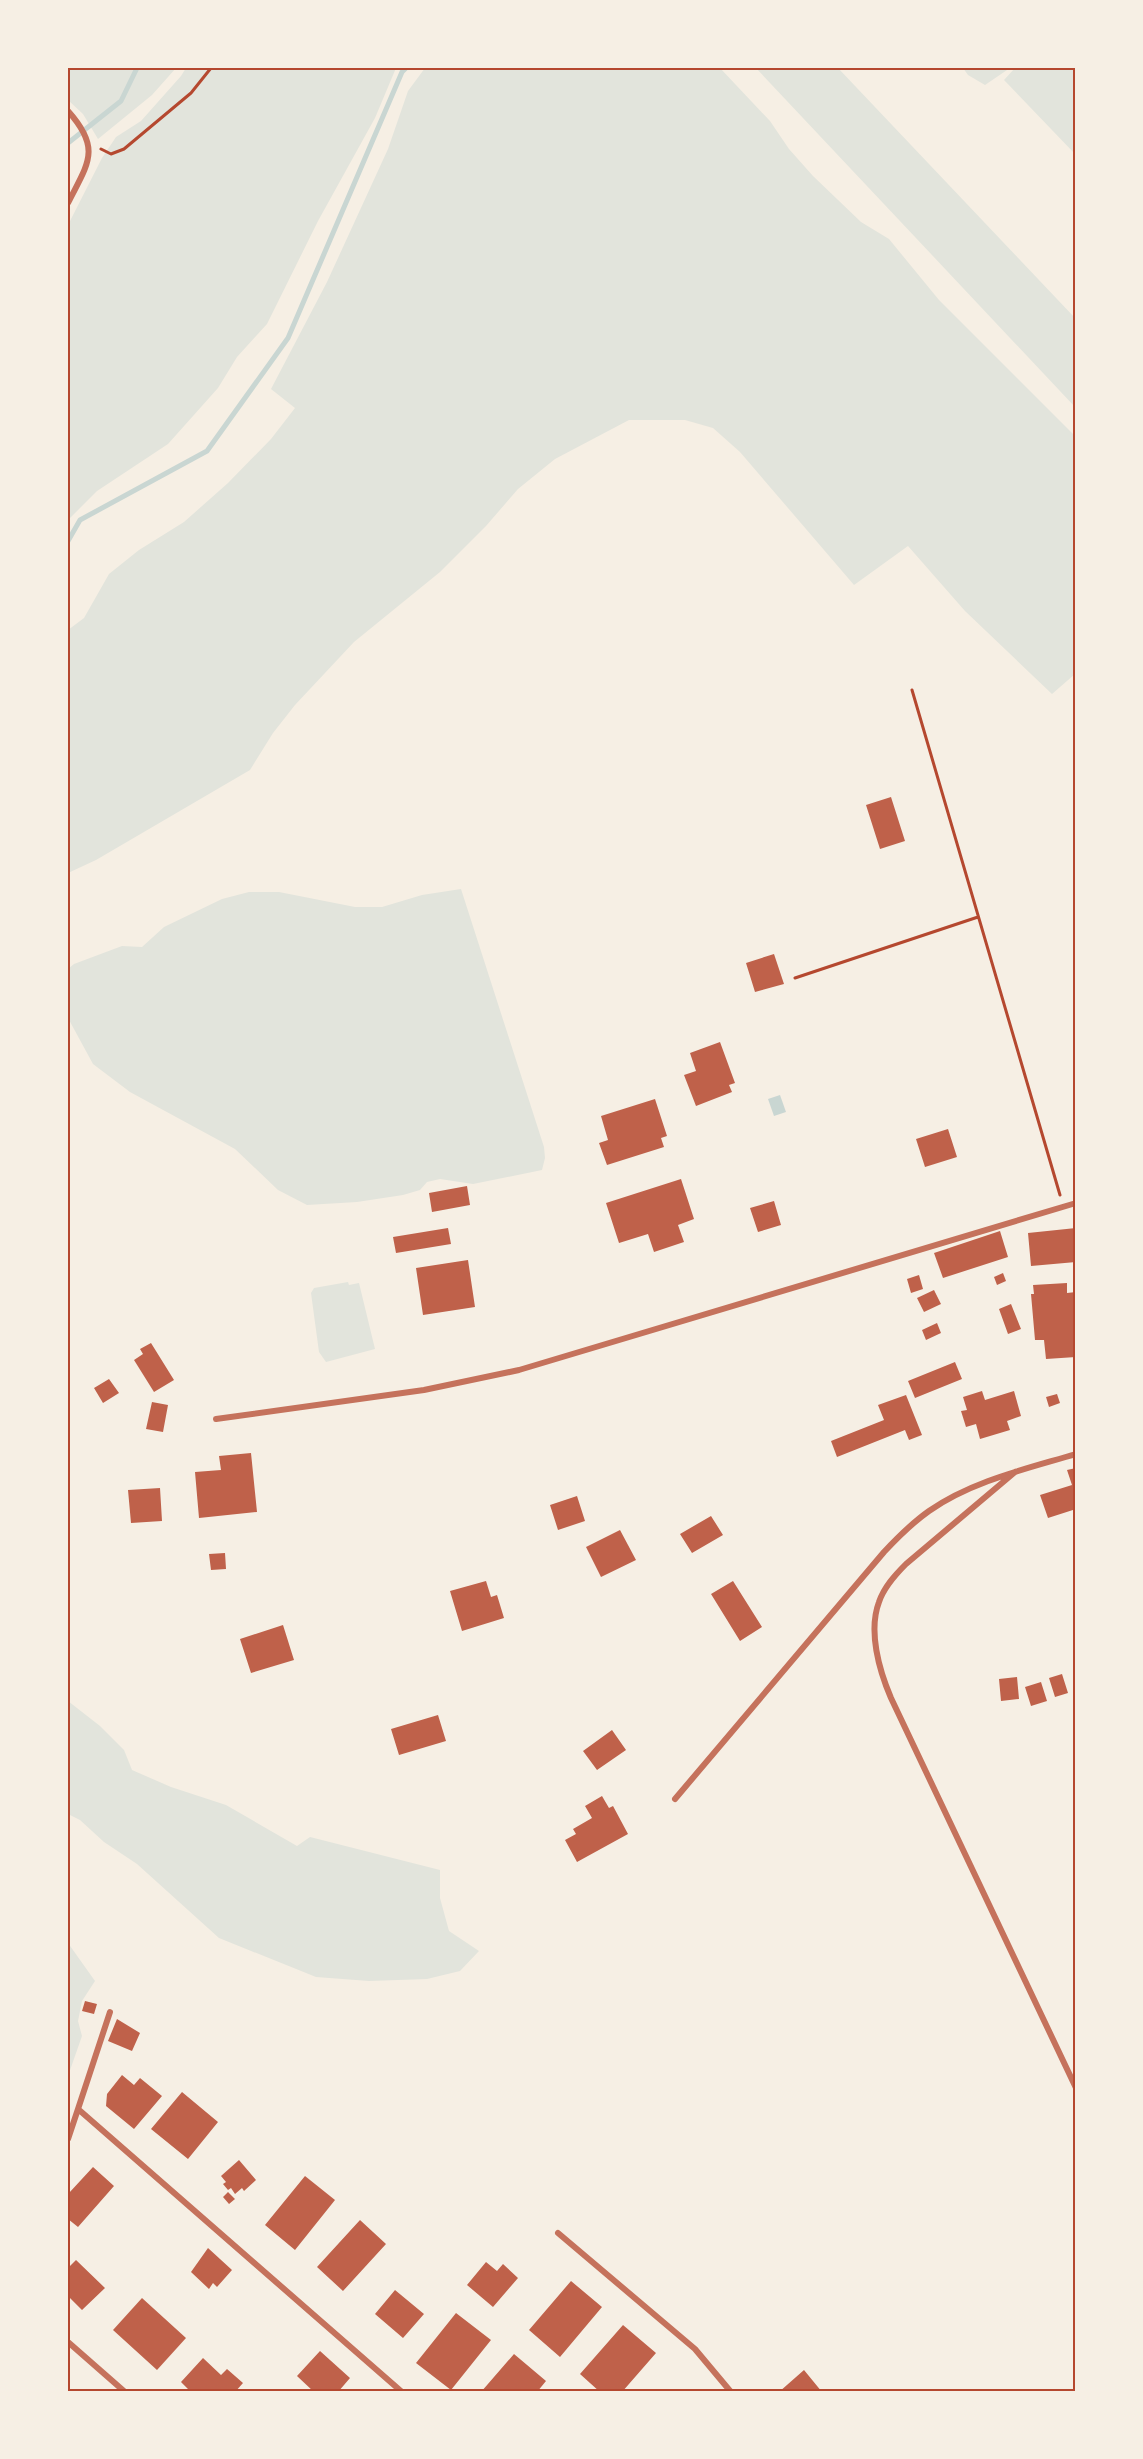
<svg xmlns="http://www.w3.org/2000/svg" width="1143" height="2459" font-family="'Asap Condensed',sans-serif">
<style>
.green{fill:#e2e4dc}
.water{fill:#c9d6d2}
.lines{fill:none;stroke-linecap:round;stroke-linejoin:round}
.stream{stroke:#c9d6d2;stroke-width:5}
.building{fill:#bf614a}
.path{stroke:#b5482f;stroke-width:3}
.minor{stroke:#c5725c;stroke-width:6}
.neatline{fill:none;stroke:#b5482f;stroke-width:2}
</style>
<rect width="100%" height="100%" fill="#f6efe4"/>
<path class="green" d="M68 68H176L152 95 98 139 83 114 68 100Z
M186 68H396L375 118 318 221 267 324 237 357 218 388 168 444 97 491 68 520V225L102 158 116 137 141 121 181 76Z
M425 68H720L770 121 789 149 813 176 861 222 889 239 939 300 1075 436V674L1052 694 965 611 908 546 854 585 740 452 713 428 685 420H629L555 459 518 489 486 526 440 572 354 642 295 705 273 733 250 770 96 860 68 873V630L84 618 109 574 139 550 184 522 228 483 271 439 295 408 271 389 327 282 388 149 408 91Z
M756 68H838L1075 318V407Z
M963 68H1010L985 85 968 75Z
M1015 68H1075V154L1004 80Z
M461 889 544 1147 545 1158 542 1170 473 1184 440 1179 427 1182 420 1190 403 1195 357 1202 307 1205 278 1190 235 1149 130 1092 93 1064 68 1018V969L74 964 122 946 142 947 164 927 222 899 249 892H279L355 907H382L422 895Z
M348 1282 349 1285 359 1283 375 1349 326 1362 319 1352 311 1293 314 1288Z
M68 1701 100 1726 124 1750 132 1770 171 1787 226 1805 297 1846 310 1837 440 1870V1898L449 1931 479 1951 460 1971 427 1979 369 1981 316 1977 219 1938 137 1864 104 1842 80 1820 68 1814Z
M68 1943 95 1981 82 2001 78 2021 82 2036 68 2076Z"/>
<path class="water" d="M780 1095 786 1112 774 1116 768 1099Z"/>
<g class="lines">
<path class="stream" d="M68 143 121 101 137 68
M68 541 80 520 207 451 288 338 402 72 406 68"/>
</g>
<path class="building" d="M891 797 905 841 880 849 866 805Z
M774 954 784 984 755 992 746 963Z
M720 1042 735 1083 729 1085 732 1092 696 1106 684 1075 696 1071 690 1053Z
M655 1099 667 1136 661 1138 664 1147 607 1165 599 1143 608 1140 601 1116Z
M948 1129 957 1157 925 1167 916 1139Z
M681 1179 694 1219 678 1225 684 1242 654 1252 648 1234 619 1243 606 1203Z
M467 1186 470 1205 432 1212 429 1193Z
M774 1201 781 1225 758 1232 750 1208Z
M448 1228 451 1244 396 1253 393 1237Z
M1076 1228V1262L1031 1266 1028 1233Z
M1000 1231 1008 1257 943 1278 934 1253Z
M468 1260 475 1307 423 1315 416 1268Z
M1003 1273 1006 1281 997 1285 994 1277Z
M919 1275 923 1289 911 1293 907 1279Z
M1067 1283V1293L1076 1292V1357L1046 1359 1044 1340H1035L1031 1294H1034L1033 1285Z
M934 1290 941 1304 924 1312 917 1298Z
M1011 1304 1021 1329 1008 1334 999 1309Z
M937 1323 941 1333 926 1340 922 1330Z
M151 1343 174 1380 154 1392 134 1360 143 1354 140 1349Z
M955 1362 962 1379 915 1398 908 1381Z
M109 1379 119 1393 103 1403 94 1388Z
M982 1391 985 1400 1014 1391 1021 1416 1007 1421 1010 1430 980 1439 976 1424 966 1427 961 1411 967 1410 963 1397Z
M1057 1394 1060 1403 1049 1407 1046 1397Z
M906 1395 922 1435 909 1440 905 1430 837 1457 831 1441 884 1420 878 1405Z
M152 1402 168 1405 163 1432 146 1429Z
M251 1453 257 1512 199 1518 195 1472 221 1470 219 1456Z
M1076 1468V1509L1048 1518 1040 1495 1072 1485 1067 1470Z
M160 1488 162 1521 131 1523 128 1490Z
M577 1496 585 1521 558 1530 550 1505Z
M711 1516 723 1535 692 1553 680 1534Z
M620 1530 636 1560 601 1577 586 1547Z
M225 1553 226 1569 211 1570 209 1554Z
M486 1581 491 1597 497 1595 504 1618 462 1631 450 1591Z
M733 1581 762 1627 740 1641 711 1594Z
M283 1625 294 1660 251 1673 240 1639Z
M1062 1674 1068 1693 1055 1697 1049 1678Z
M1017 1677 1019 1699 1001 1701 999 1679Z
M1041 1682 1047 1701 1031 1706 1025 1687Z
M438 1715 446 1741 399 1755 391 1729Z
M612 1730 626 1750 597 1770 583 1751Z
M602 1796 609 1808 613 1806 628 1834 577 1862 565 1840 576 1834 573 1829 592 1818 585 1806Z
M85 2001 97 2004 94 2014 82 2011Z
M117 2019 140 2033 132 2051 108 2041Z
M122 2075 134 2085 140 2078 162 2096 134 2129 106 2106 107 2094Z
M182 2092 218 2122 188 2159 151 2129Z
M239 2160 256 2180 244 2191 242 2188 235 2194 231 2188 228 2190 223 2184 226 2182 221 2176Z
M93 2167 114 2186 78 2227 68 2219V2198L69 2193Z
M305 2176 335 2200 295 2250 265 2225Z
M228 2192 235 2199 229 2204 223 2197Z
M360 2220 386 2244 343 2291 317 2267Z
M208 2248 232 2270 217 2287 213 2283 209 2289 191 2272Z
M76 2260 105 2288 82 2310 68 2296V2268Z
M486 2262 497 2271 503 2264 518 2278 493 2307 467 2285Z
M571 2281 602 2307 560 2357 529 2330Z
M395 2290 424 2314 403 2338 375 2314Z
M142 2298 186 2338 157 2370 113 2330Z
M456 2313 491 2340 451 2390 416 2363Z
M623 2325 656 2353 622 2392H600L580 2374Z
M320 2351 350 2378 338 2392H314L297 2376Z
M514 2354 546 2381 537 2392H481Z
M203 2358 221 2375 227 2369 243 2383 235 2392 210 2390 191 2392 181 2382Z
M804 2370 822 2392H779Z"/>
<g class="lines">
<path class="path" d="M101 149 111 154 124 149 191 93 211 68
M912 690 1060 1195
M795 978 978 917"/>
<path class="minor" d="M68 111C102 149 88 163 68 203
M216 1419 424 1390 519 1370 1076 1203
M1015 1472 906 1564C895 1575 884 1587 879 1602 868 1631 879 1670 891 1698L1076 2088
M675 1799 884 1552C898 1537 912 1523 929 1511 972 1481 1026 1469 1076 1454
M78 2109 110 2012
M68 2139 78 2109 402 2392
M558 2233 695 2349 731 2392
M68 2342 125 2392"/>
</g>
<rect width="1143" height="2459" fill="none" stroke="#f6efe4" stroke-width="138"/>
<rect x="69" y="69" width="1005" height="2321" class="neatline"/>
</svg>
